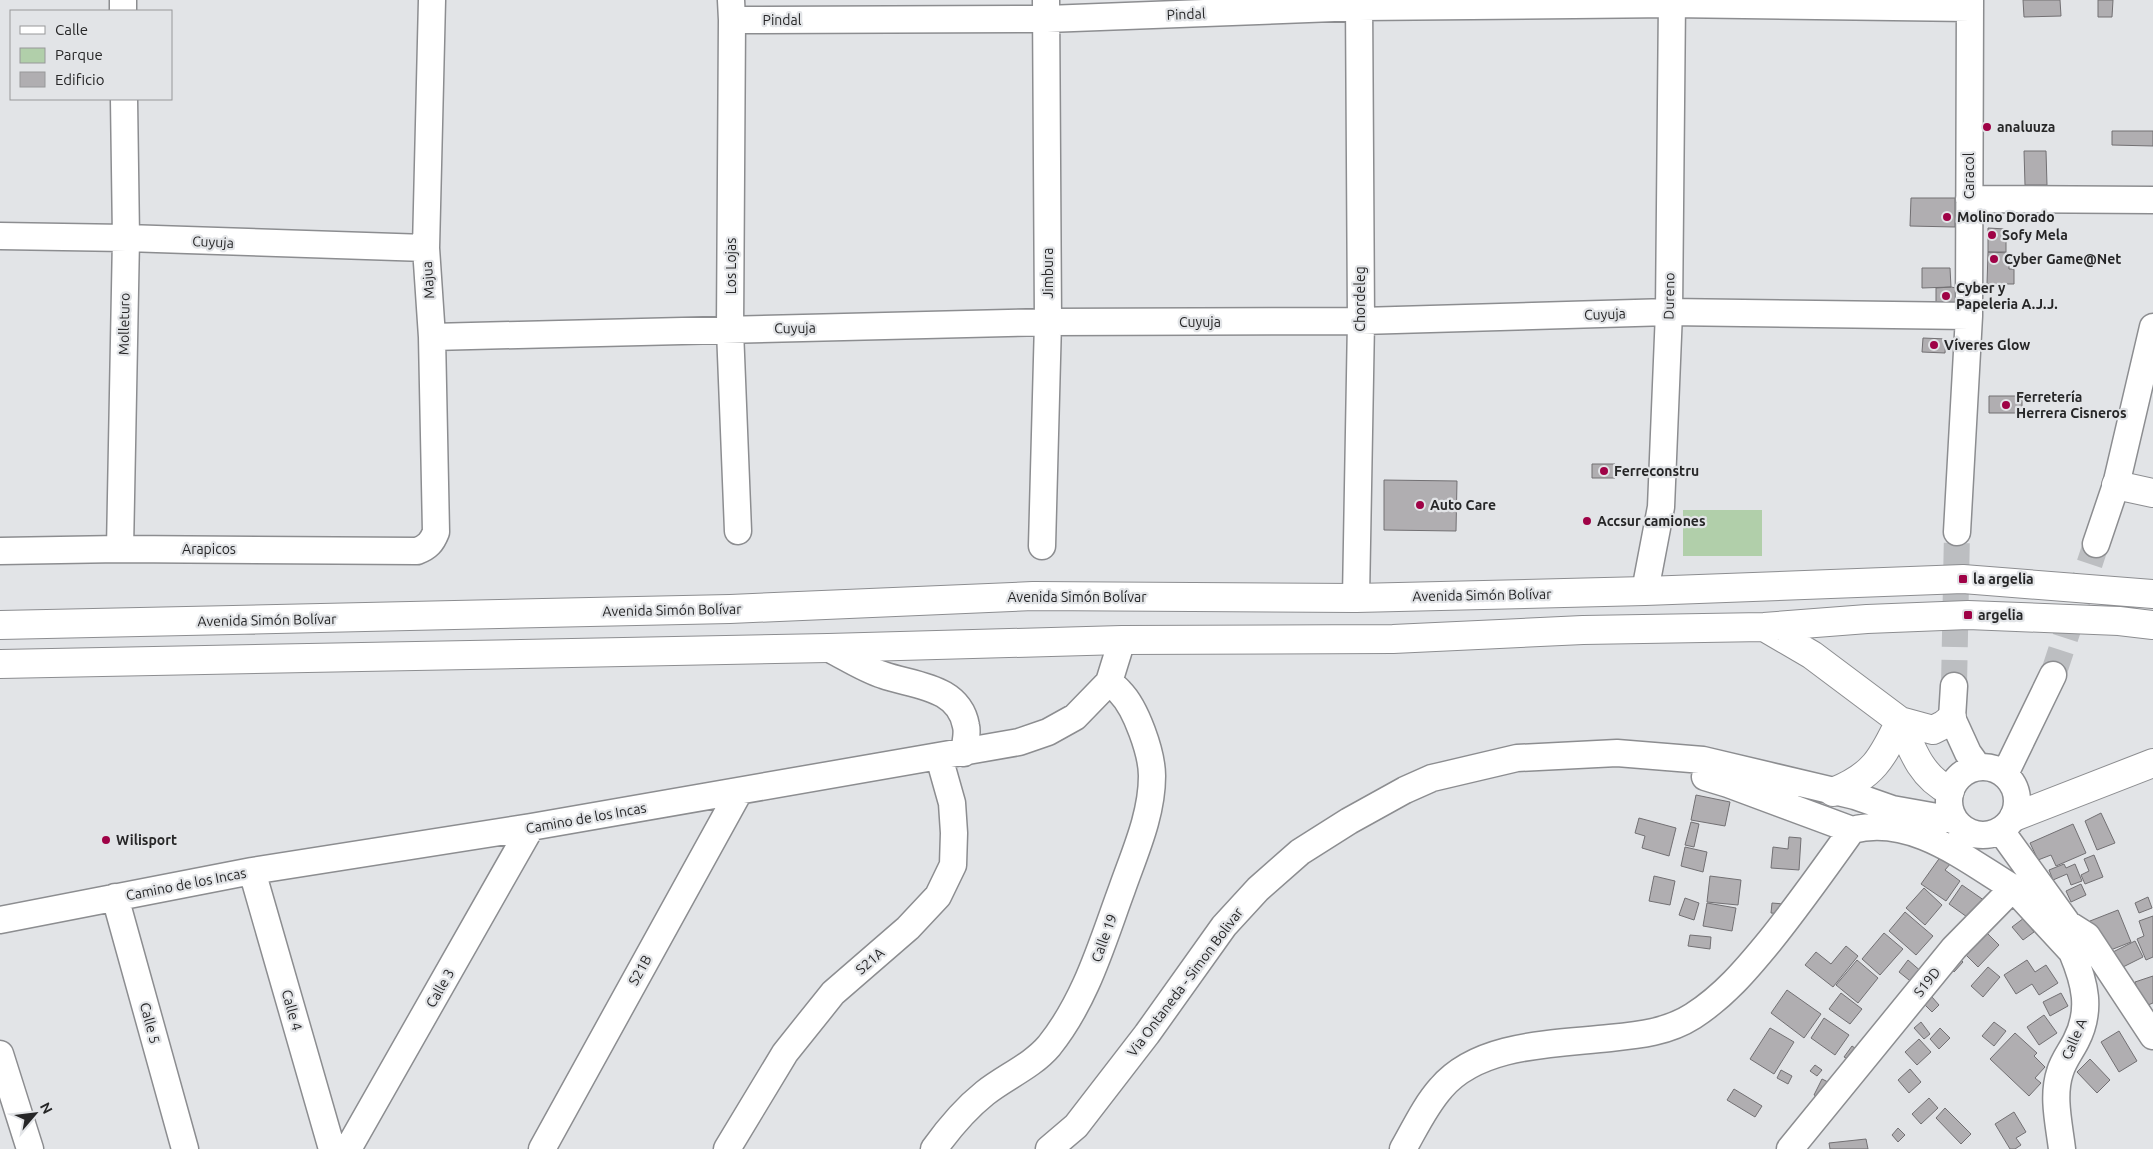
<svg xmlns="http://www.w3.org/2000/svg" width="2153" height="1149" font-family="Ubuntu,sans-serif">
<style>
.green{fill:#b1cfaa}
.building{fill:#b0aeb1;stroke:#727073}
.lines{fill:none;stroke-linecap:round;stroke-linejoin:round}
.minor-tunnel{stroke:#bcbec1;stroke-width:26;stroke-dasharray:26 13;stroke-linecap:butt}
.minor-casing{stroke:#8c8d90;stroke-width:29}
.highway-casing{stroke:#8c8d90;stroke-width:30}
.minor{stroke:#fff;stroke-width:26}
.highway{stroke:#fff;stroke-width:28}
.poi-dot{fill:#9f0246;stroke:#e2e4e7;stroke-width:2}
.labels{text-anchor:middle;stroke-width:4.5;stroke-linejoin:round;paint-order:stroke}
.street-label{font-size:14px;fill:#262627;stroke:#e2e4e7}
.poi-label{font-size:14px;font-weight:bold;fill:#262627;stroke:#e2e4e7;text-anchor:start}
</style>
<rect width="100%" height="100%" fill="#e2e4e7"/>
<path class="green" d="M1683 510H1762V556H1683Z"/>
<path class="building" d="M2023 0H2060L2061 16 2024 17Z
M2098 0H2113L2112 17H2098Z
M2112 131H2153V146L2112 145Z
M2024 151H2046L2047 185H2025Z
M1911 198H1955V227L1910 226Z
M1988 228 2006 229V252H1988Z
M1988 252 2009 253V269H2014V284H1987Z
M1922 268H1950L1951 287 1922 288Z
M1951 287 1956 288V304L1936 303V288Z
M1923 338 1946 339 1945 353 1922 352Z
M1989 396H2022V413H1989Z
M1592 464H1615V478H1592Z
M1384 480 1457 481 1456 531 1384 530Z
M1696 795 1730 802 1725 826 1691 820Z
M2101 813 2115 843 2097 850 2085 821Z
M1639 818 1676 828 1669 856 1642 848 1645 836 1635 833Z
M1691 822 1699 824 1694 847 1685 845Z
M2073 824 2086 853 2056 866 2051 855 2038 860 2030 843Z
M1789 837 1801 838 1799 870 1771 868 1773 847 1788 849Z
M1685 847 1707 852 1703 872 1681 866Z
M2094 855 2103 877 2085 884 2081 875 2089 871 2084 859Z
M1941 856 1951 863 1945 870 1960 881 1946 901 1921 884Z
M2064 864 2066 868 2075 864 2082 881 2071 885 2067 874 2053 880 2049 870Z
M1654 876 1675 881 1670 905 1649 901Z
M1710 876 1741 880 1738 905 1707 902Z
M2081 884 2086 895 2071 902 2066 891Z
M1962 885 1988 903 1974 922 1949 904Z
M1924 888 1942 905 1925 925 1906 908Z
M2148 897 2152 908 2139 913 2135 903Z
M1685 898 1699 903 1694 920 1679 915Z
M1707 903 1736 908 1732 931 1703 926Z
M1772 903 1784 904 1782 914 1771 913Z
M2118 910 2131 942 2103 953 2090 921Z
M1905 912 1933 936 1916 955 1889 931Z
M2153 916V957L2146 960 2137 939 2144 936 2139 921Z
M2024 918 2034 932 2023 940 2012 927Z
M1981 927 1999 945 1978 967 1960 949Z
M1884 933 1903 949 1880 975 1862 959Z
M1690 935 1711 937 1710 949 1688 946Z
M2135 941 2143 957 2113 972 2105 956Z
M1846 946 1858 956 1833 987 1805 965 1816 952 1831 964Z
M1956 955 1963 962 1954 972 1948 966Z
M1857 960 1878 978 1858 1003 1836 985Z
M1908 960 1923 973 1914 984 1899 972Z
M2027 960 2035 972 2046 965 2058 983 2039 995 2032 984 2016 994 2004 975Z
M1988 967 2000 977 1983 997 1971 986Z
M2153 976V1003L2143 1007 2135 982Z
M1787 990 1821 1014 1804 1038 1771 1013Z
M1841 993 1862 1009 1850 1024 1829 1009Z
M2061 993 2068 1006 2050 1016 2043 1002Z
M1932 997 1939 1005 1932 1012 1924 1004Z
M2044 1015 2057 1033 2039 1045 2027 1027Z
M1824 1018 1849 1035 1835 1055 1811 1038Z
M1921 1022 1930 1034 1924 1039 1914 1028Z
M1994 1022 2006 1031 1994 1046 1982 1036Z
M1770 1028 1794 1042 1774 1074 1750 1059Z
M1940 1028 1950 1038 1939 1049 1930 1039Z
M2119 1031 2137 1061 2119 1072 2101 1042Z
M2015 1033 2037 1053 2034 1056 2045 1067 2035 1078 2041 1083 2029 1096 1990 1059Z
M1919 1039 1931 1052 1917 1065 1905 1052Z
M1852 1046 1859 1051 1852 1061 1844 1057Z
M2090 1059 2110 1080 2097 1093 2077 1072Z
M1815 1065 1822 1070 1817 1076 1810 1071Z
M1910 1069 1921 1082 1909 1093 1898 1080Z
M1781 1070 1792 1076 1788 1084 1777 1078Z
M1822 1079 1830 1083 1823 1099 1814 1095Z
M1734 1089 1762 1106 1755 1117 1727 1100Z
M1929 1098 1938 1108 1921 1124 1912 1114Z
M1945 1108 1971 1134 1961 1144 1936 1118Z
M2014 1112 2026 1132 2016 1138 2021 1145 2015 1149H2010L1995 1124Z
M1898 1128 1905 1135 1898 1142 1892 1135Z
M1866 1139 1868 1149H1830L1829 1143Z"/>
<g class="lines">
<path class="minor-tunnel" d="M2053 675 2096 544
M1954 686 1957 532"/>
<defs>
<path id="minor" d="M123 0V11
M731 0 732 20 730 330 738 531
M732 20 1047 19 1360 7 1672 4 1970 8
M1969 199 2153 200
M0 236 126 238 426 248
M432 337 1048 322 1361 321 1669 312 1969 316
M1957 532 1969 316 1970 0
M2096 544 2116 485 2153 327
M1042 546 1048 322 1046 0
M120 549 126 238 124 99
M0 551 120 549 417 551C428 547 432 542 436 532L432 337 426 248 432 0
M1645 591 1661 507 1669 312 1672 0
M1356 598 1361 321 1359 0
M828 648C846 657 864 669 883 675 914 686 959 686 966 726 968 734 965 744 964 753
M1954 686 1952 718 1968 753 1978 767
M1949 801a34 34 0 1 1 68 0a34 34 0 1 1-68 0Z
M2005 774 2053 675
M1705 777 1728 784 1852 830
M2001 831 2068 924 2087 936 2153 1036
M252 871 332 1149
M115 897 185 1149
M0 920 252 871 531 827 1019 742 1048 732 1075 717 1109 682 1122 640
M0 1054 30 1149
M348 1149 531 827
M542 1149 739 792
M727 1149 785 1053 833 993 908 928 938 896 953 865 954 833 952 803 939 757
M934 1149C949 1128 965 1109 985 1093 1005 1077 1032 1066 1049 1046 1086 1000 1102 943 1122 889 1135 852 1152 815 1152 776 1152 753 1136 708 1120 692 1117 688 1112 685 1109 682
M1049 1149 1076 1126 1147 1034 1224 926 1258 889 1300 852 1349 821 1405 790 1432 778 1517 758 1617 753 1703 760 1855 796 1892 809 1954 820
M1403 1149C1415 1128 1425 1106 1441 1088 1479 1043 1556 1044 1610 1038 1640 1035 1668 1032 1693 1016 1724 996 1746 970 1769 942 1798 906 1825 868 1852 830 1911 814 1965 859 2013 888
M1790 1149 1954 948 2013 888 2072 952
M2062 1149C2059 1124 2052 1096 2060 1072 2063 1061 2071 1051 2076 1041 2092 1010 2085 983 2072 952L2083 940"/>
<path id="highway" d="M2116 485 2153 493
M0 625 730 609 1033 596 1356 598 1645 591 1963 579 2153 594
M1764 627 1812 655 1900 721 1933 730 1943 725 1952 718
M0 664 828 648 1122 640 1393 639 1583 630 1764 627 1867 619 1968 615 2119 621 2153 625
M1900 721C1912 750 1921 777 1950 791
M1833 792C1873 776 1882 759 1900 721
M2014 817 2153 763"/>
</defs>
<use href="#minor" class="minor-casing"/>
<use href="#highway" class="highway-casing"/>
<use href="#minor" class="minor"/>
<use href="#highway" class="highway"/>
</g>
<g class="poi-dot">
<circle cx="1987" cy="127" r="5"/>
<circle cx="1947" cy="217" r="5"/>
<circle cx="1992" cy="235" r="5"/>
<circle cx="1994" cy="259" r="5"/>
<circle cx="1946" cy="296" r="5"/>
<circle cx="1934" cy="345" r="5"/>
<circle cx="2006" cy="405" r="5"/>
<circle cx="1604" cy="471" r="5"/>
<circle cx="1420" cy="505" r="5"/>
<circle cx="1587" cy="521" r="5"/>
<rect x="1958" y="574" width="10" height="10" rx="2.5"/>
<rect x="1963" y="610" width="10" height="10" rx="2.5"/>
<circle cx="106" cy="840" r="5"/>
</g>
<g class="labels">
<g class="street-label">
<text transform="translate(1186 14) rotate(-2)" y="5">Pindal</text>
<text x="782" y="25">Pindal</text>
<text transform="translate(1969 176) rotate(-90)" y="5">Caracol</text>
<text transform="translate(213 242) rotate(3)" y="5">Cuyuja</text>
<text transform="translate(731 266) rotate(-90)" y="5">Los Lojas</text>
<text transform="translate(1048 273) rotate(-90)" y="5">Jimbura</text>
<text transform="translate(428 280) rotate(-94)" y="5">Majua</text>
<text transform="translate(1669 296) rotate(-89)" y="5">Dureno</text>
<text transform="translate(1360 299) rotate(-90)" y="5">Chordeleg</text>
<text transform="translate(1605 314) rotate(-2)" y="5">Cuyuja</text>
<text x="1200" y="327">Cuyuja</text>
<text transform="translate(124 324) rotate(-89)" y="5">Molleturo</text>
<text transform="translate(795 328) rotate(-1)" y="5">Cuyuja</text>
<text x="209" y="554">Arapicos</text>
<text transform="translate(1482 595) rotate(-1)" y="5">Avenida Simón Bolívar</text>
<text x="1077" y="602">Avenida Simón Bolívar</text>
<text transform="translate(672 610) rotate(-1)" y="5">Avenida Simón Bolívar</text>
<text transform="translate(267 620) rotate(-1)" y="5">Avenida Simón Bolívar</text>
<text transform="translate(586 818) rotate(-10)" y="5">Camino de los Incas</text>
<text transform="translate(186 884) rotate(-11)" y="5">Camino de los Incas</text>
<text transform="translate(1104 938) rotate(-70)" y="5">Calle 19</text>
<text transform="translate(870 961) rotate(-41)" y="5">S21A</text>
<text transform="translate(640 970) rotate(-61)" y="5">S21B</text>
<text transform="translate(1185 982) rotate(-53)" y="5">Via Ontaneda - Simon Bolivar</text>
<text transform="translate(1927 982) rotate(-51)" y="5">S19D</text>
<text transform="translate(440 988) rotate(-60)" y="5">Calle 3</text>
<text transform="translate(292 1010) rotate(74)" y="5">Calle 4</text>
<text transform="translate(150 1023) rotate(75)" y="5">Calle 5</text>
<text transform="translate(2074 1039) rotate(-67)" y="5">Calle A</text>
</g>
<g class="poi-label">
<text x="1997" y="132">analuuza</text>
<text x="1957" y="222">Molino Dorado</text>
<text x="2002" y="240">Sofy Mela</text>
<text x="2004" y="264">Cyber Game@Net</text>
<text x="1956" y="293">Cyber y<tspan x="1956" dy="16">Papeleria A.J.J.</tspan></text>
<text x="1944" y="350">Víveres Glow</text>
<text x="2016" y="402">Ferretería<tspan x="2016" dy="16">Herrera Cisneros</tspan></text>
<text x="1614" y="476">Ferreconstru</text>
<text x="1430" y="510">Auto Care</text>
<text x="1597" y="526">Accsur camiones</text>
<text x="1973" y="584">la argelia</text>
<text x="1978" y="620">argelia</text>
<text x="116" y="845">Wilisport</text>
</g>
</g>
<rect x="10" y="10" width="162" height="90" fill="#e2e4e7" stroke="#97989a"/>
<rect x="20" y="26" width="25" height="8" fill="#ffffff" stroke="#97989a"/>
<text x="55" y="35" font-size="15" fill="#262627">Calle</text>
<rect x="20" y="48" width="25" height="15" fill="#b1cfaa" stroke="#97989a"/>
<text x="55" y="60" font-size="15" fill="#262627">Parque</text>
<rect x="20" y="72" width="25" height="15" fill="#b0aeb1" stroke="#97989a"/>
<text x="55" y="85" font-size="15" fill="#262627">Edificio</text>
<g transform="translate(35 1114) rotate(62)" stroke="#e2e4e7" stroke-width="4" paint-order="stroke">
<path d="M0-4L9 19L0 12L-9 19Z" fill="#262627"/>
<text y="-8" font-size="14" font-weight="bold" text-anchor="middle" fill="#262627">N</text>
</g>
</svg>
